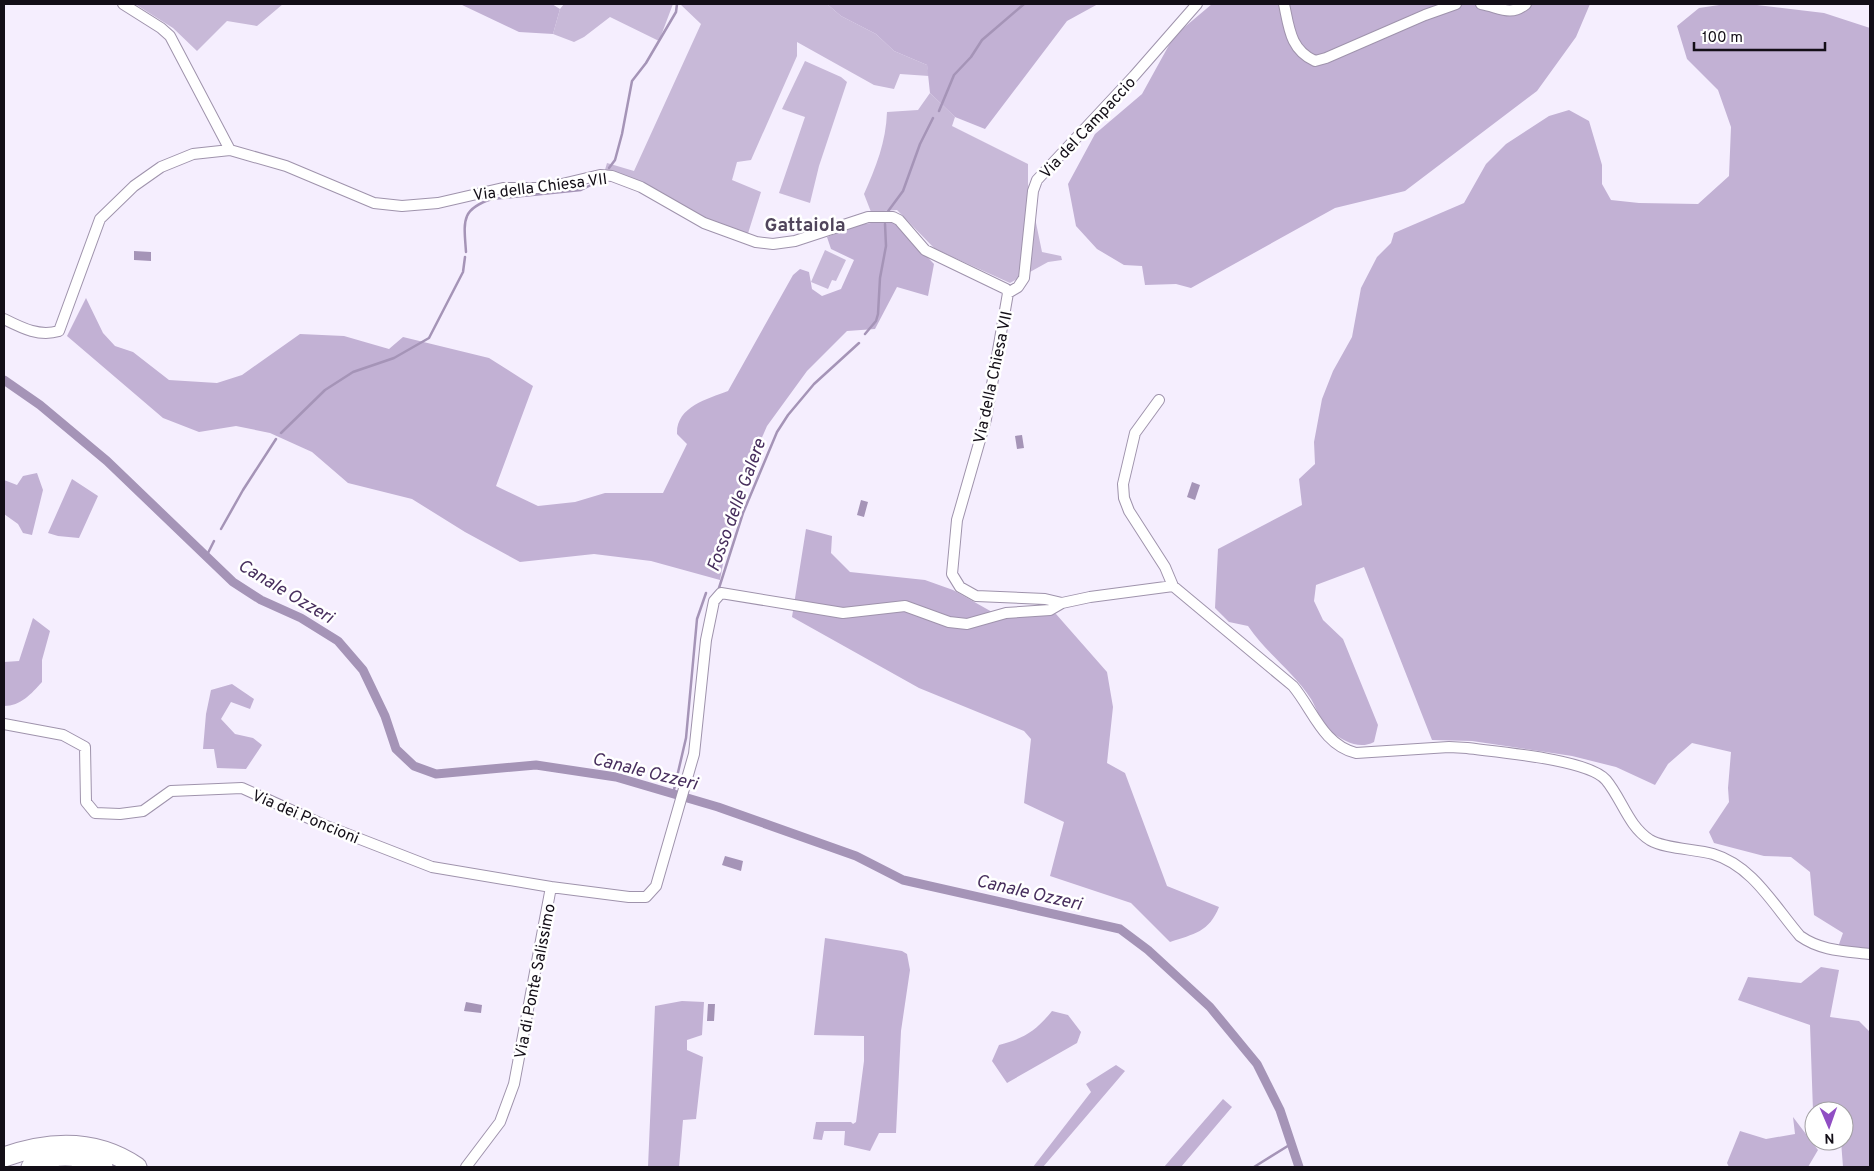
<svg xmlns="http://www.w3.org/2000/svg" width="1874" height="1171" font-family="Overpass,sans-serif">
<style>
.green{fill:#c8b9d8}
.forest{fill:#c2b1d4}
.water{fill:#a594b7}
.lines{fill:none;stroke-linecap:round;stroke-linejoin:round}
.stream{stroke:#a594b7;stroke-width:2.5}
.canal{stroke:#a594b7;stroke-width:9}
.street-casing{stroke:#9f93ac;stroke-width:12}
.highway-casing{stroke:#9f93ac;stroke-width:21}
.street{stroke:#fff;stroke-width:10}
.highway{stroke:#fff;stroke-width:19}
.labels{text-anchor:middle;stroke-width:5;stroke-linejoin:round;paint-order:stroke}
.street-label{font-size:16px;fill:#130e17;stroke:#fff}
.water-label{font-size:18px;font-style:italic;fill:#472e5d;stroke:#fff}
.quarter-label{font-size:19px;font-weight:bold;fill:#50455b;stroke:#fff}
</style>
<rect width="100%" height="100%" fill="#f5eefe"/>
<path class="green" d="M135 4H283L257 26 227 21 197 51 173 28Z
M564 4H673L659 41 610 17 584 37 574 42 553 34 560 9Z
M680 4H827L841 16 876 34 894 51 927 65 929 76 900 74 894 89 874 85 797 42V56L751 160 737 162 732 180 761 192 745 243 722 235 621 182 602 180 607 163 634 171 701 24Z
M805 61 841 77 847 82 819 166 810 203 779 193 805 117 782 109Z
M930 93 955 117 952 126 1028 164V184L1042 252 1061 256 1062 260 1048 262 1010 283 935 249 897 210 871 212 864 194C876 167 886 142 887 112L918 110Z
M825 250 846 260 836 281 832 280 828 289 811 282Z"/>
<path class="forest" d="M460 4H552L560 9 553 34 519 32Z
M827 4H1098L1067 21 985 129 955 117 930 93 927 65 894 51 876 34 841 16Z
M1212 4H1590L1576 37 1537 91 1405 191 1335 208 1191 288 1176 284 1145 285 1142 266 1124 265 1097 249 1076 226 1068 184 1095 134 1142 94 1174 36Z
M1726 4 1757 5 1824 13 1870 28V949L1838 947 1843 933 1814 915 1810 872 1791 857 1764 856 1714 843 1709 832 1729 802 1728 788 1731 752 1692 743 1668 764 1655 785 1616 767 1572 756 1472 741 1432 740 1364 567 1316 585 1314 601 1323 620 1343 639 1378 725 1374 742C1359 750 1344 741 1331 732 1322 726 1317 709 1311 699 1294 672 1266 653 1248 626L1229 622 1215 608 1218 549 1302 505 1299 479 1315 464 1314 442 1322 399 1333 371 1352 337 1361 288 1377 257 1391 243 1394 233 1464 203 1486 164 1506 144 1549 116 1569 110 1589 121 1602 165V184L1611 200 1639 203 1698 204 1729 176 1731 127 1718 90 1687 59 1677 26 1699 8Z
M892 220 934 264 928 296 897 287 875 329 847 331 807 371 767 426 735 499 720 580 651 561 594 554 520 562 465 532 412 499 348 483 312 452 270 433 236 426 199 432 163 418 67 336 86 298 103 333 115 346 133 352 169 380 217 383 242 375 300 334 344 336 389 349 403 337 489 358 533 386 496 486 538 506 575 502 605 493H663L687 444 677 434C676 407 707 399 728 391L793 275 800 269 809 272 812 289 822 296 841 289 854 260 831 249 827 237 857 225Z
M37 473 43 490 32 535 23 533 18 524 4 514V480L17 485 23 476Z
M72 479 98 496 79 538 58 536 48 533Z
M806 529 832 536 831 553 850 572 925 580 953 590 1001 617 1056 614 1107 672 1113 707 1107 763 1125 773 1167 886 1219 907C1209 932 1194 934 1170 942L1131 903 1050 876 1064 822 1024 803 1031 739 1024 731 919 688 792 617Z
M33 618 50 631 42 660V682C31 694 21 706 4 706V662L19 661Z
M232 684 254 699 250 709 231 702 221 719 235 734 253 738 262 745 246 769 217 768 214 749H203L206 714 211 690Z
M825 938 902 951 907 954 910 970 901 1031 896 1133H879L870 1151 844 1145 845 1131H824L822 1140 813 1139 816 1122H851L853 1124 856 1122 864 1061V1036L814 1035Z
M1821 967 1839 970 1830 1017 1859 1021 1870 1032V1167H1843L1841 1141H1844V1111H1813L1810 1025 1738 1000 1748 977 1801 983Z
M682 1001 704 1002 702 1035 687 1040V1050L703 1057 696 1119 683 1120 679 1167H648L655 1006Z
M1052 1011 1068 1015 1081 1032 1077 1043 1007 1083 992 1061 999 1045C1024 1038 1035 1032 1052 1011Z
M1116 1065 1125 1071 1043 1167H1033L1091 1092 1086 1084Z
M1223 1099 1232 1107 1181 1167H1164Z
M1793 1117 1818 1150 1808 1167H1729L1727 1163 1740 1131 1766 1139 1795 1134Z"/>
<path class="water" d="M134 251 151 252V261L134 260Z
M1022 435 1024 448 1017 449 1015 436Z
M1192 482 1200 485 1195 500 1187 497Z
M861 500 868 502 864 517 857 515Z
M725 856 743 861 741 871 722 865Z
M466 1002 482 1005 481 1013 464 1011Z
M708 1004H715L714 1021H707Z"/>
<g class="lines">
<path class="stream" d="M939 111 954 75 971 57 982 40 1024 4
M609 168 615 160 622 134 632 81 646 63 676 12 677 4
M886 214 903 191 920 144 933 118
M466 252C464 222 460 209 492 199L581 190 601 180
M865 334 876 321 878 314 880 278 886 246 885 224
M281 433 325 390 353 372 394 358 429 338 463 272 465 257
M221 529 243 490 276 439
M206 557 214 541
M719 588 743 513 777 432 788 415 814 384 859 343
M673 794 686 738 697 619 706 593
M1254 1167 1291 1144"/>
<path class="canal" d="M4 380 40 405 107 461 233 582 261 600 301 618 338 641 363 670 385 716 396 749 414 766 436 774 536 765 616 777 718 807 856 856 903 880 1120 929 1148 950 1210 1007 1257 1064 1280 1110 1299 1167"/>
<defs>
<path id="street" d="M123 4 161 28 170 36 230 150
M1284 4C1289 27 1290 50 1315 61L1326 58 1425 15 1456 4
M1481 4C1499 7 1510 17 1526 4
M1008 293 1018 287 1024 278 1033 191 1037 180 1134 76 1197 4
M4 319C22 328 39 337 59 331L100 219 134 186 161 167 193 154 230 150 286 166 374 203 402 206 438 203 503 188H545L600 175 612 176 641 187 704 223 756 242 773 244 795 241 868 217H893L899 220 925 250 1006 289 1008 293 986 419 957 520 952 574 960 587 976 596 1045 599 1062 603
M1159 400 1135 433 1123 484 1124 498 1129 511 1165 567 1173 586
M4 724 63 735 85 747 86 802 95 813 120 814 143 811 171 791 242 788 324 825 432 867 551 887
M466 1167 500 1122 514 1084 551 887 629 897H646L656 886 694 754 706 640 714 601 721 593 843 613 905 606 949 622 967 624 1006 613 1050 610 1062 603 1090 597 1173 586 1293 686C1313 710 1323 745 1356 753L1449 747 1467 748C1496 752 1588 759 1606 780 1622 799 1628 826 1650 840 1665 849 1696 849 1713 854 1753 866 1774 906 1800 936 1821 951 1845 951 1870 954"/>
<path id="highway" d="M4 1157C49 1141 96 1139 137 1167
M31 1167C54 1151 80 1154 103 1167"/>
</defs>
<use href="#street" class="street-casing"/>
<use href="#highway" class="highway-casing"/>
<use href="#street" class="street"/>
<use href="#highway" class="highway"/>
</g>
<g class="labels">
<g class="street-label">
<text transform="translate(1087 127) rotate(-47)" y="6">Via del Campaccio</text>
<text transform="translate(540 186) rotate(-7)" y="6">Via della Chiesa VII</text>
<text transform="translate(992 377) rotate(-78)" y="6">Via della Chiesa VII</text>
<text transform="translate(306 816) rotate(23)" y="6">Via dei Poncioni</text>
<text transform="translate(534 981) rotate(-79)" y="6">Via di Ponte Salissimo</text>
</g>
<g class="water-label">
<text transform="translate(736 505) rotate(-70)" y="6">Fosso delle Galere</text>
<text transform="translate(286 591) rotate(31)" y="6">Canale Ozzeri</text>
<text transform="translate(645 771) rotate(14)" y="6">Canale Ozzeri</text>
<text transform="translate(1029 892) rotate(13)" y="6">Canale Ozzeri</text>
</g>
<g class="quarter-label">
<text x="805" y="231">Gattaiola</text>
</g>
</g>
<rect width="1874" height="1171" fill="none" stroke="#130e17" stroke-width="10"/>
<g transform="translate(1829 1126) rotate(178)"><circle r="24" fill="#ffffff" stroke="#a19fa2"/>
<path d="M0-4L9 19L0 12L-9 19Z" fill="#904ec3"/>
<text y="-8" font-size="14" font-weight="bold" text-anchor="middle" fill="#130e17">N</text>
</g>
<path d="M1694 42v8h131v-8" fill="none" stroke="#130e17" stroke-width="2.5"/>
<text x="1702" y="42" font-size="15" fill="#130e17" stroke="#ffffff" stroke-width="4" paint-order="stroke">100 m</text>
</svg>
